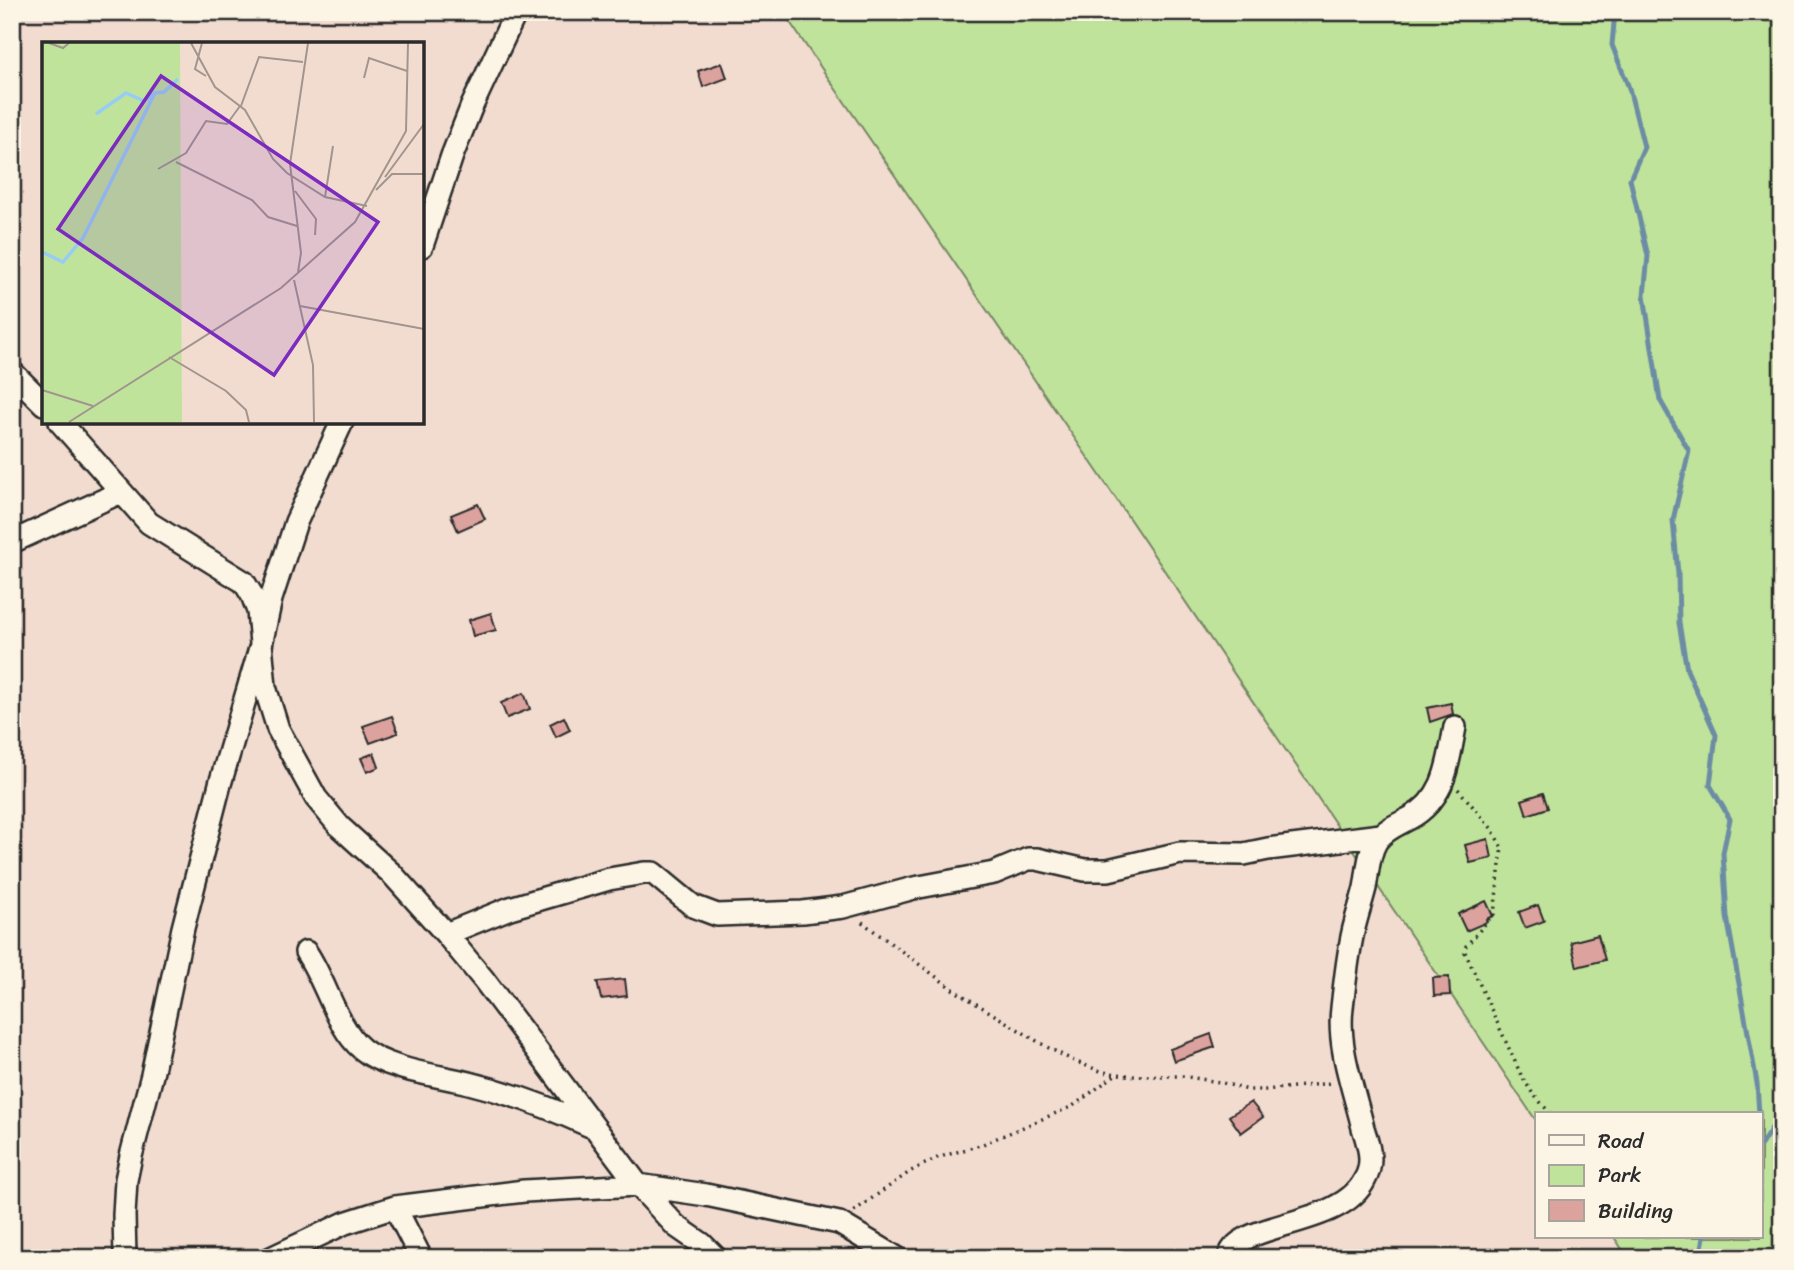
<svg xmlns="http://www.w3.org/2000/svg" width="1794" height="1270" font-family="Sriracha,sans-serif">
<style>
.green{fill:#c0e39c;stroke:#768764;stroke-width:2}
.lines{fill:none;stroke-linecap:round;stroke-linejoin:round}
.stream{stroke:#6c8ca4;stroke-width:5}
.building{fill:#dca29e;stroke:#2b2b2b;stroke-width:2}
.minor-casing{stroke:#2b2b2b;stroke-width:26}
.path{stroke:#2b2b2b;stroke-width:3.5;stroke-dasharray:2 5;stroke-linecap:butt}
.minor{stroke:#fcf5e5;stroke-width:21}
.inset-river{fill:none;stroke:#97ccf5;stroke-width:3.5}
.inset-road{fill:none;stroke:#a2958e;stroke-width:2}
.view{fill:#7b2cbf;fill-opacity:0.15;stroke:#7b2cbf;stroke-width:3.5}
.inset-edge{fill:none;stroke:#2b2b2b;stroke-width:3.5}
</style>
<rect width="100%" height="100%" fill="#f2dcd0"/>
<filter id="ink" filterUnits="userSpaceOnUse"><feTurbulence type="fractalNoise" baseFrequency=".0143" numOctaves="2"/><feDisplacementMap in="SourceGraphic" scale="14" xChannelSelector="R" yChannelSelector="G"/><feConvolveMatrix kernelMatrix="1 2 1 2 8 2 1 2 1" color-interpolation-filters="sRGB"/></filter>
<g filter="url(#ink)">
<path class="green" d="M783 12H1782V1258H1628L1614 1237H1761V1114H1537V1122L1110 490Z"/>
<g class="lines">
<path class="stream" d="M1615 12 1612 45 1629 88 1644 147 1630 179 1648 256 1644 295 1660 400 1689 451 1673 520 1678 574 1679 623 1687 670 1716 735 1710 785 1730 819 1723 853 1727 917 1757 1083 1759 1114
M1761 1145 1782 1112
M1700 1258 1704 1237"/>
</g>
<path class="building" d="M722 63 727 78 703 87 698 71Z
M478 504 485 519 458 531 451 515Z
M491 613 496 630 473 636 469 620Z
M524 693 530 709 507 718 501 703Z
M1451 703 1453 714 1430 722 1427 708Z
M392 716 398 733 370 743 363 726Z
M564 717 570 730 556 737 550 724Z
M374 753 379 767 367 772 361 758Z
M1543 793 1548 808 1527 815 1522 800Z
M1488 839 1492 858 1470 863 1465 845Z
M1486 901 1493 916 1486 919 1487 922 1466 931 1458 914Z
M1538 905 1544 921 1525 928 1519 912Z
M1598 935 1605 960 1577 967 1571 942Z
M1449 977 1450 995 1434 996 1433 978Z
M625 979 627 996 601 999 597 982Z
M1211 1034 1215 1047 1174 1061 1170 1049Z
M1251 1102 1263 1117 1241 1133 1229 1116Z"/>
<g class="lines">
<defs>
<path id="minor" d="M422 246 452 156 471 108 516 12
M12 372 44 404
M60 422 149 523 244 582 252 595 258 611 265 687 278 729 316 798 340 827 392 874 446 934 484 980 638 1185 676 1226 702 1244 716 1258
M12 542 121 492
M446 934 510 908 609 879 644 873H653L693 906 717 915 803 912 843 907 914 888 994 873 1028 859H1037L1085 870H1108L1180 853 1244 854 1268 849 1381 835
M306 952C326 981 336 1027 362 1049 387 1070 437 1075 469 1083 510 1093 551 1108 590 1126
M395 1207 421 1258
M125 1258 124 1215 126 1180 131 1156 152 1075 183 928 220 784 261 645 271 599 296 522 342 422
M271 1258 345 1223 395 1207 524 1191 638 1185 706 1195 839 1223 897 1258
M1229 1258C1235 1220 1342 1229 1365 1179 1368 1174 1370 1165 1370 1159 1370 1149 1366 1137 1363 1128 1354 1090 1337 1047 1342 1008 1345 982 1348 949 1355 924 1358 912 1362 900 1365 888 1368 873 1368 855 1376 842 1383 830 1399 824 1410 818 1446 798 1448 763 1455 727"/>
</defs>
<use href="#minor" class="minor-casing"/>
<path class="path" d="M1458 789 1492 829 1502 848 1494 914 1466 946 1465 952 1522 1077 1533 1094 1551 1114
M862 922 954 990 1045 1046 1074 1061 1103 1072 1133 1076H1182L1219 1082 1248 1090H1265L1332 1083
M854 1211 911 1171 937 1158 983 1144 1073 1106 1115 1075"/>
<use href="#minor" class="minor"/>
</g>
</g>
<g transform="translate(42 42)">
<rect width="382" height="382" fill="#f2dcd0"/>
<path d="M0 1H138L140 380H0Z" fill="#c0e39c"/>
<path class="inset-river" d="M54 72 84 51 102 59 112 52M0 210 21 220 41 196 113 51 122 50 136 37"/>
<path class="inset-road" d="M7 1 21 6 27 1M149 1 173 45 203 68 231 117 245 131 283 155 325 164M160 1 153 27 164 34M322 36 327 16 365 29M199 64 217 15 261 20M134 120 210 158 226 175 255 184M116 127 144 111 164 79 185 82 198 64M343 135 382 82M334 148 350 132H382M253 149 274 177 273 193M283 155 291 104M256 230 259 211 248 122 266 1M252 238 271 323 272 380M258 264 382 287M127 315 184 349 204 368 207 380M0 348 51 364M27 380 239 246 313 180 364 89 366 1"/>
<path class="view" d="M119 34 336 180 232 333 16 187Z"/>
<rect width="382" height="382" class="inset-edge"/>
</g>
<rect width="1794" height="1270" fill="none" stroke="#fcf5e5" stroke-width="42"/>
<rect x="21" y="21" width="1752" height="1228" fill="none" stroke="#2b2b2b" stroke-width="2.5" filter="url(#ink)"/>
<rect x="1535" y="1112" width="228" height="126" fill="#fcf5e5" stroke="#a8a49b" stroke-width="2"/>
<rect x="1549" y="1135" width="35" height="10" fill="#fcf5e5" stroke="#a8a49b" stroke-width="2"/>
<text x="1598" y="1148" font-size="21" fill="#2b2b2b">Road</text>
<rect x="1549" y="1165" width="35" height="21" fill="#c0e39c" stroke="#a8a49b" stroke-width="2"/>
<text x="1598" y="1182" font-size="21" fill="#2b2b2b">Park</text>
<rect x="1549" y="1200" width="35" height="21" fill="#dca29e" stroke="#a8a49b" stroke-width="2"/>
<text x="1598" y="1218" font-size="21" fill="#2b2b2b">Building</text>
</svg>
